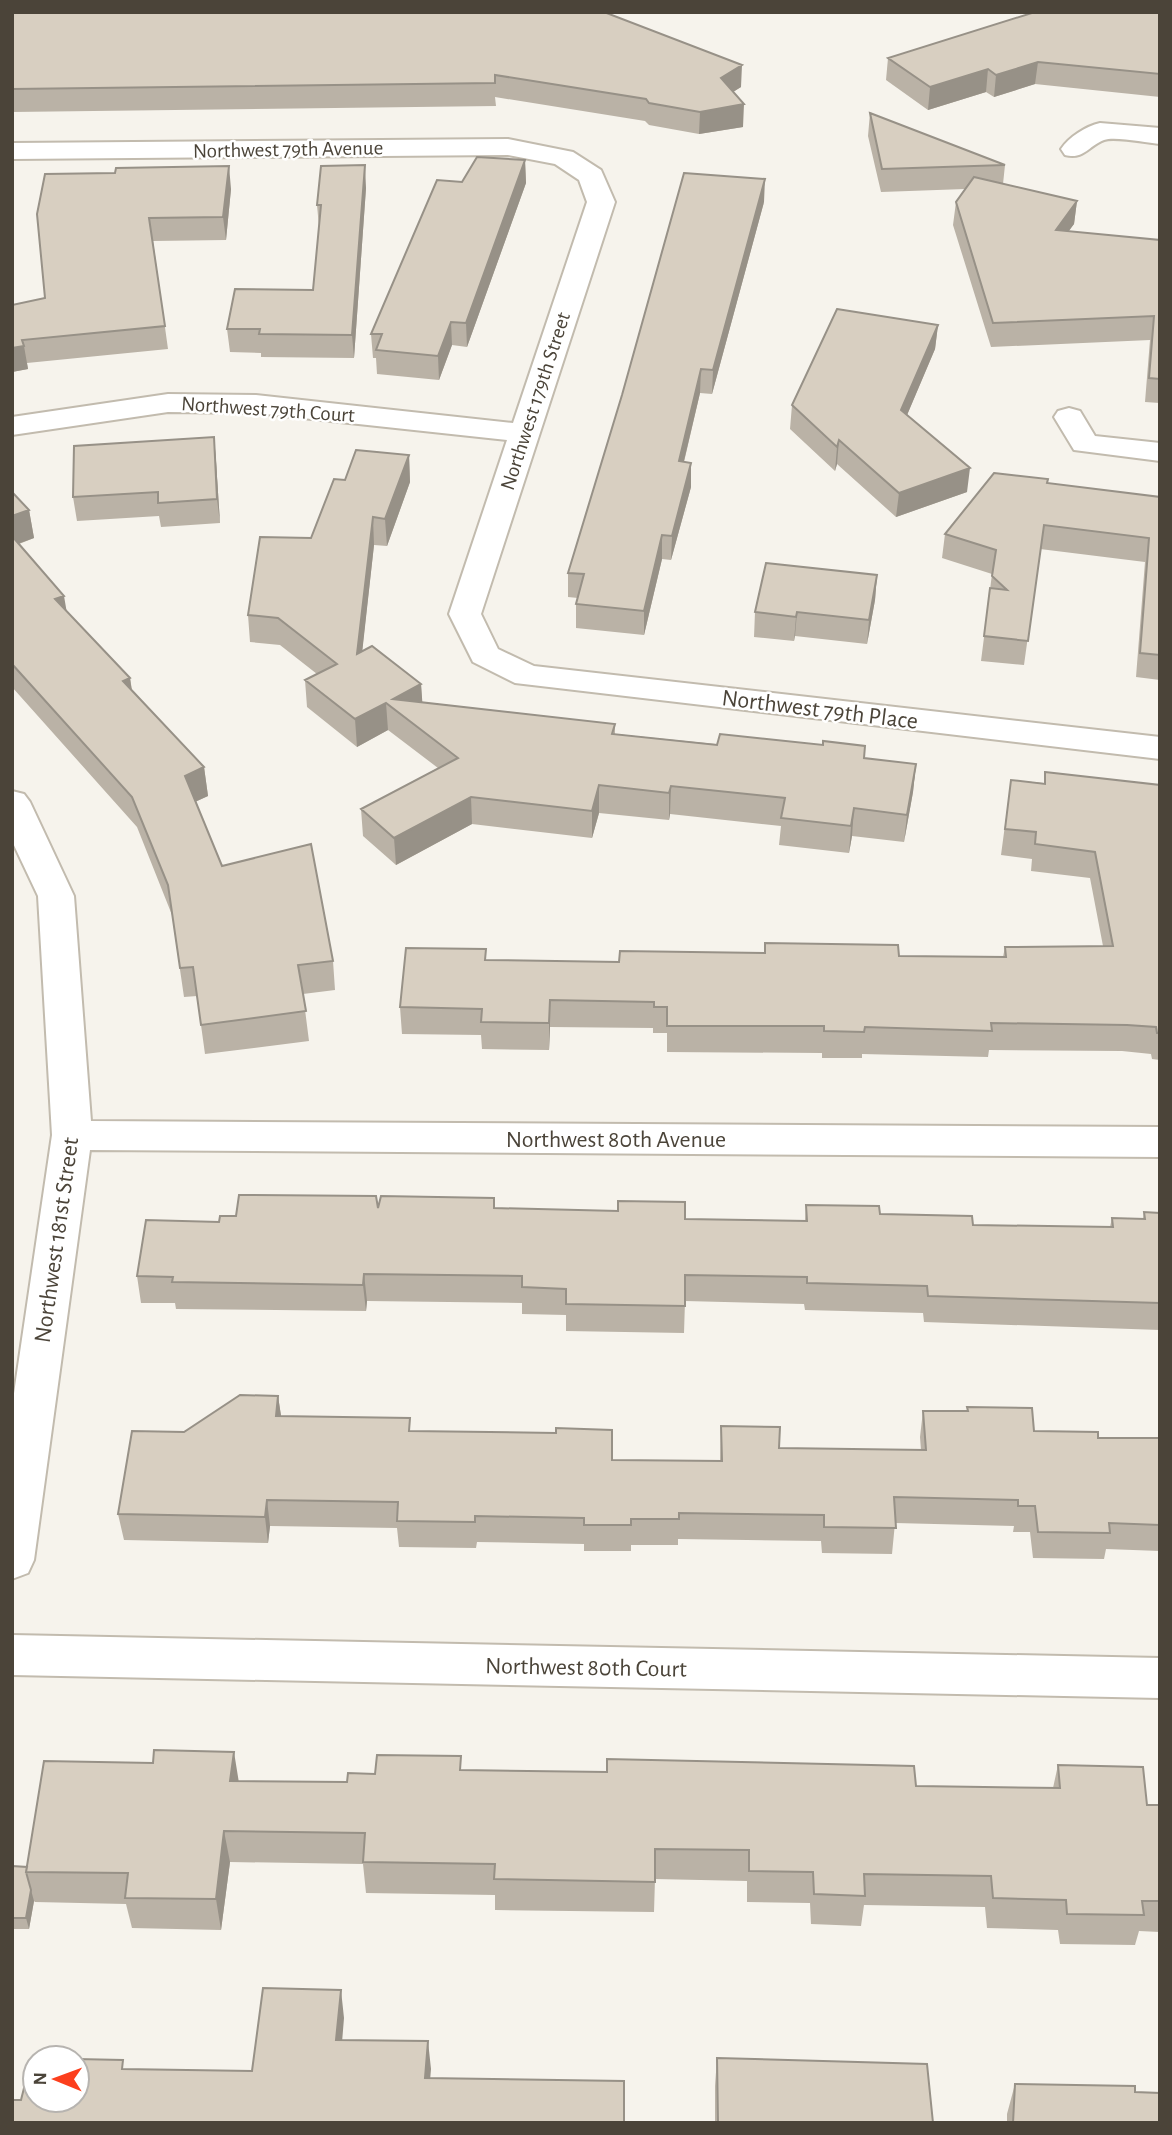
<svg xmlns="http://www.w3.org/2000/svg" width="1172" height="2135" font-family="'Alegreya Sans',sans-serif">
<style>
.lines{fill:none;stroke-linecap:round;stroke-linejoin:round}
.street-casing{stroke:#c2bbae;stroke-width:4}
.street{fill:#fff;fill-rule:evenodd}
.wall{fill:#bab2a6}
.shaded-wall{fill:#979187}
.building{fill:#d8cfc1;stroke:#979187;stroke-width:2}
.labels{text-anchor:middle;stroke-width:5;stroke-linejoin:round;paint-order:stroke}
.far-street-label{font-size:21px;fill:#4b4439;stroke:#fff}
.street-label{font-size:24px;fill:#4b4439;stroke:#fff}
</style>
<rect width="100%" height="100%" fill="#f6f3ec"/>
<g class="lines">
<defs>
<path id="street" d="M1100 123 1160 128V144C1147 143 1115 136 1104 140 1088 146 1084 160 1065 155L1061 149C1069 137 1086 126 1100 123Z
M508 139 573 152 601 170 615 202 481 614 498 649 534 666 1160 737V759L515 683 473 662 449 614 507 440 256 413 168 412 12 435V417L168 394 256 395 513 423 587 202 579 180 555 164 508 155 12 159V143Z
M1069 408 1080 411 1095 436 1160 443V461L1074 450 1054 417 1058 411Z
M12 791 24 794 30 802 74 896 91 1121 1160 1127V1157L90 1150 34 1560 28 1573 12 1579V1407L52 1135 38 896 12 841Z
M12 1635 1160 1658V1698L12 1675Z"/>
</defs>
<use href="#street" class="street-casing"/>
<use href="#street" class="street"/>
</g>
<path class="wall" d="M12 12 741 87 733 92 743 127 699 134 649 125 645 121 495 97 496 106 12 112Z
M1160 12V97L1035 84 994 97 986 92 928 110 886 80 888 58Z
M870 113 1005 165 1003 184 1077 201 1074 224 1068 231 1160 240V403L1145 402 1150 340 991 347 953 225 956 202 965 189 881 192 868 136Z
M525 160 526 183 467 347 452 345 439 380 377 374 376 358H373L371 334 462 182Z
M366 188 354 358 261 357V353L230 352 227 329 313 290 319 227 317 205Z
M231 189 226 240 153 241 168 349 27 363 28 369 12 372V305L45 298 37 214Z
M764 202 712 394 700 393 684 462 691 487 671 560 662 559 644 635 576 628V604L578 598 568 597V573Z
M938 325 935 349 907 415 967 492 896 517 837 464 835 471 790 429 792 405Z
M214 437 216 461 220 523 161 527 159 516 77 521 73 497Z
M409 455 410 482 387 546 374 545 362 651 421 684 422 702 615 724V734L916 764 913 792 904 842 852 836 849 853 779 845 781 826 670 814 669 820 599 813 592 838 472 824 396 865 363 836 361 809 438 768 388 730 357 747 307 707 305 680 317 674 280 645 250 642 248 615 311 538 345 480Z
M1047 483 1160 497V680L1136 677 1145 562 1040 549 1024 665 981 661 992 574 942 558 945 534Z
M12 492 29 510 34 538 19 544 67 612 130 678 132 690 204 767 208 796 195 802 222 866 333 961 335 990 303 994 309 1041 205 1054 197 996 184 997 172 915 137 827 12 687Z
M877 575 875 600 867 644 795 636 794 641 754 637 755 612Z
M1045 772 1160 785V1060L1152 1059 1151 1054 1122 1051 989 1050 988 1057 862 1054V1058H822V1053L667 1052V1033H653V1028L550 1027 549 1050 482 1049 481 1035 402 1034 400 1007 486 960 619 962 764 953 765 943 899 956 1003 957 1005 947 1103 946 1090 878 1031 871 1032 859 1001 855 1011 780 1044 783Z
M494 1198 495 1208 685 1219 805 1221 806 1205 973 1225 1110 1227 1112 1218 1143 1219 1144 1212 1160 1213V1330L924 1322 923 1313 805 1310 804 1304 685 1301 684 1333 566 1331V1315L522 1314V1303L367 1301 366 1311 176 1309 175 1303H141L137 1276 219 1222 236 1216 378 1208Z
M278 1396 281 1416 411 1431 612 1460 720 1461 721 1426 779 1448 921 1450 920 1437 923 1411H967V1407L1034 1431 1098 1438H1160V1551L1106 1549 1104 1559 1033 1558 1030 1532H1013L1014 1526 895 1523 892 1554 822 1553 821 1541 678 1539V1545H631V1551H584V1544L477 1542 476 1548 399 1547 397 1528 270 1526 268 1543 124 1540 118 1514 184 1432Z
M1058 1765 1147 1805H1160V1932L1139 1931 1135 1945 1060 1944 1058 1930 987 1928 985 1907 864 1905 861 1926 811 1924 810 1903 747 1902V1881L655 1879 654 1912 495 1910V1895L366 1893 363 1864 230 1862 221 1930 132 1928 126 1904 35 1902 34 1901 29 1929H12V1866L27 1867 239 1781 347 1782 375 1774 462 1770 916 1786 1053 1788Z
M717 2058 933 2123H715V2086Z
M1015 2084 1135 2092 1160 2123H1007V2114Z"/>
<path class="shaded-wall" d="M1038 62 1035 84 994 97 996 75Z
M742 65 741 87 720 100 721 78Z
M988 69 986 92 928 110 930 87Z
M744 104 743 127 699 134 700 112Z
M525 160 526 183 467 347 466 323Z
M365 165 366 188 354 358 352 335Z
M229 166 231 189 226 240 223 217Z
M765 179 764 202 712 394 713 370Z
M1077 201 1074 224 1053 253 1056 230Z
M451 322 452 345 439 380 438 356Z
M938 325 935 349 899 434 901 410Z
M24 346 28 369 12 372V348Z
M701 369 700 393 678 486 679 461Z
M214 437 216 461 220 523 217 499Z
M839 440 837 464 835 471 837 447Z
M409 455 410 482 387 546 385 519Z
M691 463V487L671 560 672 536Z
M970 468 967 492 896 517 899 493Z
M29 510 34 538 12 546V516Z
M373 517 374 545 359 681 357 654Z
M662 535V559L644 635V611Z
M877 575 875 600 867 644 869 620Z
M64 596 69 625 55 599Z
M797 612 795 636 794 641 796 617Z
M130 678 134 707 123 681Z
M421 684 423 711 393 699Z
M386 703 388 730 357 747 355 719Z
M916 764 913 792 904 842 907 815Z
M204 767 208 796 188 805 185 776Z
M599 785V813L592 838V811Z
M671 786 670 814 669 820V793Z
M471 797 472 824 396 865 394 838Z
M854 808 852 836 849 853 851 826Z
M550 1000V1027L549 1050V1023Z
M364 1274 367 1301 366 1311 363 1285Z
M278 1396 282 1422 276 1416Z
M267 1500 270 1526 268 1543 265 1517Z
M234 1752 239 1783 230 1781Z
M224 1831 230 1862 221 1930 216 1899Z
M31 1890 34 1901 29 1929 26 1918Z
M341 1990 344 2018 340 2067 336 2040Z
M428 2041 431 2069 428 2105 425 2078Z"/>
<path class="building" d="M12 12H604L742 65 721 78 744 104 700 112 649 103 646 99 495 75V83L12 89Z
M1035 12H1160V74L1038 62 996 75 988 69 930 87 888 58Z
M870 113 1005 165 882 169Z
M477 157 525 160 466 323 451 322 438 356 376 350 382 334H371L437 180 462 182Z
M365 165 352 335 259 334 260 329H227L235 289 313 290 321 205H317L321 166Z
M229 166 223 217 149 218 165 326 22 340 24 346 12 348V305L45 298 37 214 45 174 115 173 116 168Z
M684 173 765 179 713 370 701 369 679 461 691 463 672 536 662 535 644 611 576 604 584 574 568 573 622 395Z
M974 177 1077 201 1056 230 1160 240V379L1149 378 1154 316 993 323 956 202Z
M837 309 938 325 901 410 970 468 899 493 839 440 837 447 792 405Z
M214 437 217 499 158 503V492L73 497 74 446Z
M356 450 409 455 385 519 373 517 357 654 372 646 421 684 393 699 615 724 612 734 717 745 720 734 823 745V741L865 746 864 758 916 764 907 815 854 808 851 826 781 818 785 798 671 786 669 793 599 785 592 811 471 797 394 838 361 809 458 758 386 703 355 719 305 680 337 664 278 618 248 615 260 537 311 538 334 479 345 480Z
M994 473 1048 479 1047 483 1160 497V655L1140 653 1149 538 1044 525 1028 641 984 636 990 588 1007 590 992 576 996 550 945 534Z
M12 492 29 510 12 516Z
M12 536 64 596 55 599 130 678 123 681 204 767 185 776 222 866 311 844 333 961 298 965 306 1011 201 1025 193 967 180 968 168 885 132 797 12 664Z
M766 563 877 575 869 620 797 612 796 617 755 612Z
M1045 772 1160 785V1033H1157L1156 1027 1127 1025 991 1023 992 1031 865 1027 864 1032 824 1031V1026H667V1007H654V1002L550 1000 549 1023 481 1022 482 1009 400 1007 406 948 486 949 485 960 619 962 620 951 765 953V943L898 945 899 956 1006 957 1005 947 1113 946 1095 852 1035 844 1036 832 1005 829 1011 780 1045 784Z
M239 1195 376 1196 378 1208 381 1196 494 1198V1208L618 1211V1201L685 1202V1219L807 1221 806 1205 879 1206 880 1214 972 1216 973 1225 1113 1227 1112 1218 1145 1219 1144 1212 1160 1213V1303L928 1296 927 1286 807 1283V1277L685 1275V1306L566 1304V1289L522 1287V1276L364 1274 363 1285 172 1282 173 1277 137 1276 146 1220 219 1222 220 1216H236Z
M240 1395 278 1396 276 1416 410 1418 409 1431 556 1433V1428L612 1430V1460L722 1461 721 1426 780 1427 779 1448 926 1450 923 1411H968L967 1407 1032 1408 1034 1431 1098 1432V1438H1160V1525L1109 1523 1110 1533 1038 1532 1035 1506H1018V1500L894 1497 896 1528 824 1527V1515L679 1513V1519H631V1525H584V1518L475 1516V1522L397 1521 398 1502 267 1500 265 1517 118 1514 132 1431 184 1432Z
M154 1750 234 1752 230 1781 347 1782 348 1773 375 1774 377 1755 461 1756 460 1770 607 1772V1759L914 1766 916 1786 1060 1788 1058 1765 1143 1767 1147 1805H1160V1901H1142L1144 1915 1067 1914 1066 1900 993 1898 991 1876 864 1874 865 1896 814 1894 813 1872 749 1871V1850L655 1849V1882L494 1879 495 1864 363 1862 365 1833 224 1831 216 1899 125 1898 128 1873 26 1872 44 1761 153 1763Z
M12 1866 27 1867 26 1872 31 1890 26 1918H12Z
M263 1988 341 1990 336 2040 428 2041 425 2078 624 2081V2123H12V2100H21L24 2088H35V2100H77V2059L123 2060 122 2069 252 2071Z
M717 2058 927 2064 933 2123H718Z
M1015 2084 1135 2086V2092L1160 2093V2123H1013Z"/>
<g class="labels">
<g class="far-street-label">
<text transform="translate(288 149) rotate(-1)" y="7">Northwest 79th Avenue</text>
<text transform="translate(535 401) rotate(-72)" y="7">Northwest 179th Street</text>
<text transform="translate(268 409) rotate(4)" y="7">Northwest 79th Court</text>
</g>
<g class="street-label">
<text transform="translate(820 709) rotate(7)" y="8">Northwest 79th Place</text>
<text x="616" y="1147">Northwest 80th Avenue</text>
<text transform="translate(56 1240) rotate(-82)" y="8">Northwest 181st Street</text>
<text transform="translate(586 1667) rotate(1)" y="8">Northwest 80th Court</text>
</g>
</g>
<rect width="1172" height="2135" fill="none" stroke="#4b4439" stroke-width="28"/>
<g transform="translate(56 2079) rotate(271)"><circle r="33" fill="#ffffff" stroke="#b7b4b0" stroke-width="2"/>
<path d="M0-5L12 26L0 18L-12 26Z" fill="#fc3f1d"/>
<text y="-10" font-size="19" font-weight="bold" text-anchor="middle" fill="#4b4439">N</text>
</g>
</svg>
